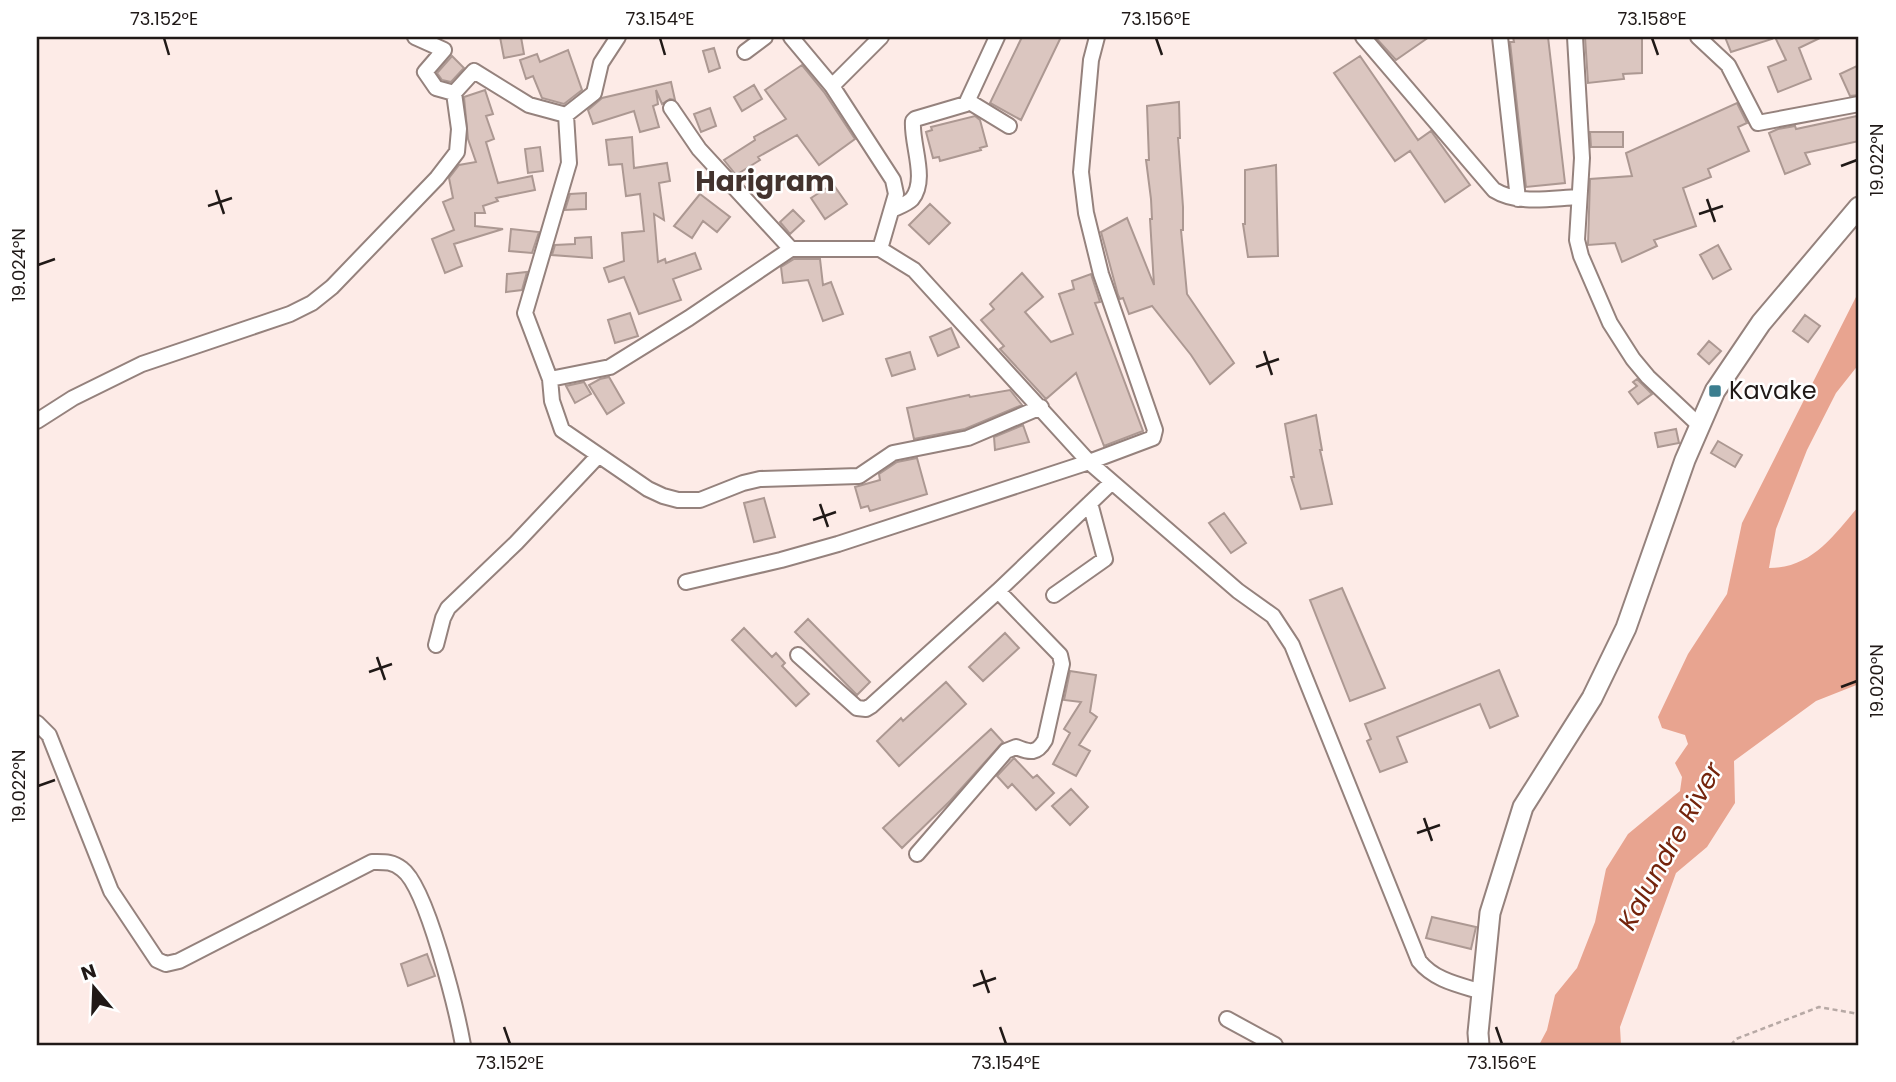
<svg xmlns="http://www.w3.org/2000/svg" width="1896" height="1082" font-family="Poppins,sans-serif">
<style>
.water{fill:#e8a490}
.building{fill:#dbc6c0;stroke:#ac9892;stroke-width:2}
.lines{fill:none;stroke-linecap:round;stroke-linejoin:round}
.minor-casing{stroke:#95827d;stroke-width:18}
.secondary-casing{stroke:#95827d;stroke-width:23}
.path{stroke:#b7a9a5;stroke-width:2.5;stroke-dasharray:5 3.5;stroke-linecap:butt}
.minor{stroke:#fff;stroke-width:14}
.secondary{stroke:#fff;stroke-width:19}
.ticks{fill:none;stroke:#201917;stroke-width:2.5}
.poi-dot{fill:#3b7e8f;stroke:#fff;stroke-width:2.5}
.labels{text-anchor:middle;stroke-width:5;stroke-linejoin:round;paint-order:stroke}
.poi-label{font-size:24px;fill:#201917;stroke:#fff;text-anchor:start}
.water-label{font-size:26px;font-style:italic;fill:#74240c;stroke:#fff}
.quarter-label{font-size:28px;font-weight:bold;fill:#43332e;stroke:#fff}
.neatline{fill:none;stroke:#201917;stroke-width:2.5}
.ticks-label{font-size:18px;text-anchor:middle;fill:#201917}
</style>
<rect width="100%" height="100%" fill="#fdebe7"/>
<path class="water" d="M1859 291V364L1836 393 1807 450 1776 529 1769 568C1812 568 1833 536 1859 506V684L1816 701 1734 761 1735 803 1707 847 1676 873 1620 1027 1621 1045H1539L1547 1030 1555 995 1577 968 1595 922 1606 869 1628 834 1680 791 1682 777 1675 763 1688 744 1685 735 1662 728 1658 717 1688 654 1727 594 1742 523Z"/>
<path class="building" d="M500 37H521L524 54 504 58Z
M1022 37H1061L1021 120 990 103Z
M1375 37H1429L1396 60Z
M1513 37H1548L1565 183 1526 187 1510 42H1514Z
M1585 37H1642V73L1623 74 1624 79 1588 83Z
M1725 37H1771L1772 39 1731 52Z
M1775 37H1822L1799 48 1811 79 1778 92 1768 67 1786 60Z
M714 48 720 68 709 72 703 51Z
M568 50 582 90 564 104 542 98 533 76 526 79 520 60 537 54 540 62Z
M452 56 464 68 451 82 442 80 437 73Z
M1360 56 1418 140 1431 131 1470 185 1445 202 1410 151 1395 161 1334 73Z
M802 65 824 92 855 139 819 165 797 135 758 157 760 160 736 175 724 160 755 140 754 137 786 119 765 90Z
M1859 65V95L1850 96 1840 74Z
M671 82 675 100 670 99 662 104 656 90 658 104 653 106 659 127 640 132 634 111 593 124 588 110 602 98Z
M754 85 762 99 742 111 734 97Z
M485 90 493 114 486 116 494 139 486 142 498 183 532 176 535 190 496 198 498 201 483 206 485 213H475V226L503 229 454 244 462 266 445 273 432 239 454 230 443 202 453 198 449 178 459 165 476 162 468 139 464 97Z
M1179 102 1180 138H1178L1183 207V230H1181L1187 294 1234 363 1210 384 1191 355 1152 306 1129 314 1123 298 1120 299 1118 295 1101 232 1127 218 1154 285 1150 219H1152L1151 199 1146 160H1149L1147 106Z
M1737 103 1747 123 1738 127 1749 151 1708 169 1711 177 1683 188 1696 226 1654 240 1657 246 1622 262 1615 243 1588 245 1590 179 1632 176 1626 153Z
M710 108 716 126 701 132 694 114Z
M975 116 980 120 987 146 980 148 981 150 940 161 939 157 933 158 926 132 932 130 931 127Z
M1857 116 1859 141 1805 153 1810 164 1785 174 1769 133 1778 129 1795 126 1796 129Z
M1590 132H1623V147H1591Z
M632 137 634 168 667 163 670 181 659 183 664 220 654 214 658 262 665 259 666 263 695 253 701 269 673 279 681 300 639 314 624 277 609 282 604 268 624 261 622 233 644 231 640 194 626 196 622 164 609 165 606 140Z
M540 147 543 171 528 173 525 149Z
M1276 165 1278 256 1248 257 1243 224H1245V170Z
M833 184 847 204 825 219 811 198Z
M586 193V209L565 210 570 194Z
M700 194 730 217 717 232 703 221 692 238 674 226Z
M930 204 950 223 929 244 909 225Z
M793 210 804 221 790 234 780 222Z
M511 229 539 232 532 253 509 251Z
M591 237 592 258 552 255 555 245 575 244V238Z
M1718 245 1731 269 1713 279 1700 255Z
M794 259H820L823 285 831 282 843 314 823 321 808 280 783 283 781 267Z
M527 272 522 290 506 292 507 274Z
M1022 273 1043 297 1025 312 1051 342 1073 334 1059 294 1074 289 1072 281 1091 274 1100 302 1095 303 1143 431 1104 446 1076 373 1046 399 1000 349 1004 346 981 320 994 309 990 304Z
M630 313 638 336 615 343 608 320Z
M1805 315 1820 326 1808 342 1793 331Z
M951 328 959 347 938 356 930 337Z
M1709 341 1721 351 1709 364 1698 354Z
M910 352 915 369 892 376 886 359Z
M609 377 624 403 607 414 589 385 600 379Z
M1637 379 1652 394 1638 404 1629 392 1637 386 1633 382Z
M584 382 591 394 575 403 566 386Z
M1010 390 1022 405 965 429 914 439 907 408 969 395 970 397Z
M1316 415 1322 450H1320L1332 504 1301 509 1291 477H1294L1285 424Z
M1023 425 1029 442 995 450 994 437Z
M1676 429 1679 443 1658 447 1655 433Z
M1718 441 1742 455 1735 467 1711 453Z
M917 458 927 494 870 511 868 506 861 508 855 487 880 480 879 474 897 462Z
M764 498 775 537 754 542 744 503Z
M1224 513 1246 543 1231 553 1209 523Z
M1342 588 1385 688 1350 701 1310 600Z
M808 619 870 682 857 695 795 632Z
M744 628 772 657 776 653 785 663 782 666 809 694 796 706 732 640Z
M1005 633 1019 648 983 681 969 667Z
M1499 670 1518 716 1490 728 1480 704 1397 737 1407 762 1380 772 1367 741 1371 739 1365 724Z
M1070 671 1096 675 1090 712 1097 717 1079 745 1090 751 1076 776 1053 764 1070 733 1064 729 1081 702 1064 700Z
M946 682 966 704 899 766 877 741 901 718 903 721Z
M991 729 1003 742 950 801 902 848 883 828Z
M1014 758 1033 778 1037 775 1054 793 1036 810 1012 784 1008 788 997 776Z
M1071 789 1088 807 1070 825 1052 806Z
M1432 917 1476 927 1471 949 1426 938Z
M427 954 435 976 408 986 401 964Z"/>
<g class="lines">
<defs>
<path id="minor" d="M415 37 444 50 425 72 436 88 454 93
M791 37 832 86
M1363 37 1494 190C1518 205 1551 198 1579 197
M1500 37 1518 199
M1575 37 1582 158 1577 240 1581 256 1610 323 1633 359 1648 377 1700 426
M1698 37 1728 65 1758 123 1859 104
M745 52 765 37
M968 101 1009 126
M671 108 699 149 791 249
M566 115 569 163 525 313 550 379 552 401 562 430 648 489 663 496 678 500H700L743 483 760 479 859 476 893 453 968 438 1041 407
M566 115 594 93 601 63 618 37
M892 210C898 207 907 204 912 199 928 179 911 144 913 121L915 119 966 104 997 37
M880 249 896 194 893 180 832 86 881 37
M550 379 610 367 689 318 791 249H880L914 270 1089 462 1238 591 1273 616 1292 645 1419 961C1435 981 1460 985 1482 992
M37 421 73 398 142 364 290 314 312 303 332 287 437 178 457 152 459 129 454 93 474 71 529 105 566 115
M686 582 781 560 838 544 1089 462 1153 438 1155 430 1101 274 1086 213 1081 172 1091 60 1097 37
M1054 595 1105 559 1090 503
M436 645 443 618 448 608 516 543 598 456
M798 655 857 708 866 709 871 706 998 591 1111 483
M37 723 49 735 111 891 157 960 166 964 179 961 372 862C384 862 392 861 402 869 427 887 457 1012 463 1045
M917 854 1006 751 1016 747C1030 753 1037 754 1045 740L1062 664 1060 655 998 591
M1227 1019 1275 1045"/>
<path id="secondary" d="M1479 1045 1478 1033 1490 913 1523 807 1592 698 1626 628 1685 460 1715 391 1761 323 1859 207"/>
</defs>
<use href="#minor" class="minor-casing"/>
<use href="#secondary" class="secondary-casing"/>
<path class="path" d="M1731 1045 1736 1039 1819 1007 1859 1014"/>
<use href="#minor" class="minor"/>
<use href="#secondary" class="secondary"/>
</g>
<path class="ticks" d="M164 38 169 55M660 38 665 55M1156 38 1162 55M1652 38 1658 55M1841 166 1857 160M216 190 224 214M1707 199 1715 222M208 206 232 198M1699 214 1723 206M38 265 55 259M1264 351 1272 375M1256 367 1279 359M820 504 828 527M813 520 836 512M377 657 385 680M369 672 392 664M1841 687 1857 681M38 786 55 780M1424 818 1432 841M1417 833 1440 825M981 970 989 993M973 986 996 978M504 1027 510 1044M1000 1027 1006 1044M1496 1027 1502 1044"/>
<rect class="poi-dot" x="1708" y="384" width="14" height="14" rx="3.5"/>
<g class="labels">
<g class="poi-label">
<text x="1729" y="399">Kavake</text>
</g>
<g class="water-label">
<text transform="translate(1670 846) rotate(-61)" y="9">Kalundre River</text>
</g>
<g class="quarter-label">
<text x="765" y="191">Harigram</text>
</g>
</g>
<rect width="1896" height="1082" fill="none" stroke="#ffffff" stroke-width="77"/>
<g transform="translate(94 988) rotate(341)" stroke="#ffffff" stroke-width="5" paint-order="stroke">
<path d="M0-5L12 26L0 18L-12 26Z" fill="#201917"/>
<text y="-10" font-size="19" font-weight="bold" text-anchor="middle" fill="#201917">N</text>
</g>
<rect x="38" y="38" width="1819" height="1006" class="neatline"/>
<g class="ticks-label">
<text x="164" y="25">73.152°E</text>
<text x="660" y="25">73.154°E</text>
<text x="1156" y="25">73.156°E</text>
<text x="1652" y="25">73.158°E</text>
<text transform="translate(1877 160) rotate(-90)" y="6">19.022°N</text>
<text transform="translate(19 265) rotate(-90)" y="6">19.024°N</text>
<text transform="translate(1877 681) rotate(-90)" y="6">19.020°N</text>
<text transform="translate(19 786) rotate(-90)" y="6">19.022°N</text>
<text x="510" y="1069">73.152°E</text>
<text x="1006" y="1069">73.154°E</text>
<text x="1502" y="1069">73.156°E</text>
</g>
</svg>
